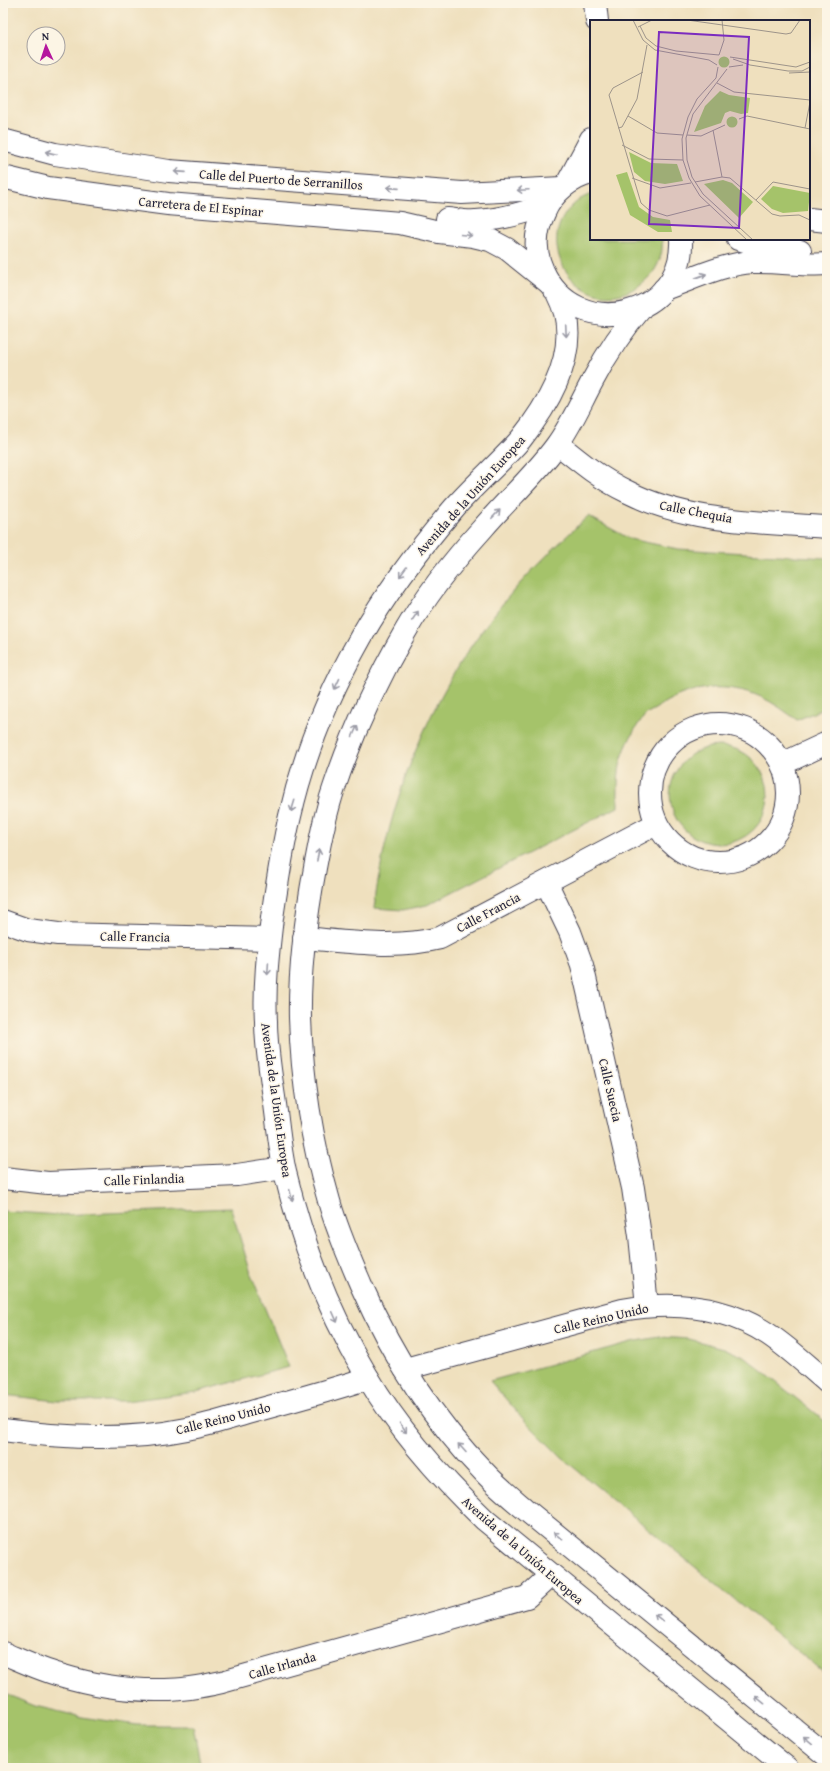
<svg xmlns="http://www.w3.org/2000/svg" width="830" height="1771" font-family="'Gentium Book Plus',serif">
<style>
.green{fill:#a5c36a;stroke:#647252}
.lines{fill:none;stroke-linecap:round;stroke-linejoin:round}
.minor-casing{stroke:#413e4f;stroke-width:24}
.tertiary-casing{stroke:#413e4f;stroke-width:24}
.secondary-casing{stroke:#413e4f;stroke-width:24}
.minor{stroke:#fff;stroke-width:22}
.tertiary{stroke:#fff;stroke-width:22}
.secondary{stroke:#fff;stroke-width:22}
.oneway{stroke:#9c9ca7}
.labels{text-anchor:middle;stroke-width:3;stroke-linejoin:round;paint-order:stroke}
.street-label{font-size:13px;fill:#22223b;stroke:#fcf5e5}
.inset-road{fill:none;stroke:#9d948a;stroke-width:1}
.view{fill:#7b2cbf;fill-opacity:0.15;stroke:#7b2cbf;stroke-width:2}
.inset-edge{fill:none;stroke:#22223b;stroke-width:2}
</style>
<rect width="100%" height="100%" fill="#fcf5e5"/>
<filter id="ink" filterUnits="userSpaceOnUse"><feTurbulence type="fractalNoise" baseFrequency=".025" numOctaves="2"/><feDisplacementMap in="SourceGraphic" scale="8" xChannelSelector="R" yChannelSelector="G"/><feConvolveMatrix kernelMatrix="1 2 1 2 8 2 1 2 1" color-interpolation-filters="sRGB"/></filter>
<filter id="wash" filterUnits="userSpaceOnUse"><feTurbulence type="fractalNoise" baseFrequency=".012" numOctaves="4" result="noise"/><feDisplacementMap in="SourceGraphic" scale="16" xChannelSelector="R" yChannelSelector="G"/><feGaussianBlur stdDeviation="0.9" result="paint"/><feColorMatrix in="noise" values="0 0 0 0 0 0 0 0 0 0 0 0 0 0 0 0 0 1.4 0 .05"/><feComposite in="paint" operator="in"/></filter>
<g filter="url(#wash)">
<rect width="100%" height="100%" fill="#efe0be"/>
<path class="green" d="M591 194V239H662C664 252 658 269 648 278 590 334 521 243 578 201 581 198 587 196 591 194Z
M588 516 630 539 678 549 827 558V707L797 720C786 712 774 703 761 697 725 681 686 686 655 709 651 711 645 714 643 718 635 727 625 747 622 758 617 774 618 790 618 807L427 905 403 910 374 908C387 803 430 695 496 612 523 577 556 546 588 516Z
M670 795a49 49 0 1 1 98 0a49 49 0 1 1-98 0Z
M231 1208 252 1277 289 1367 196 1392 126 1401H58L3 1395V1211L58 1215Z
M659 1337 689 1339 724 1348 746 1358 827 1423V1667L823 1672 561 1457 526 1422 490 1381 631 1342Z
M3 1693 35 1706 82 1717 137 1725H193L201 1768H3Z"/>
</g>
<g filter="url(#ink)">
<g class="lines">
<defs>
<path id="minor" d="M3 140 55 154 169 171 462 193 562 188
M809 219 827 221
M558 444C580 462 602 480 628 492 688 523 761 522 827 527
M650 793a69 69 0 1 1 138 0a69 69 0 1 1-138 0Z
M782 764 827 743
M546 882 570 932 582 965 633 1188 640 1236 647 1306
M3 921 28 930 58 934 269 939
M304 938C350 942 395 949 440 938L656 824
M3 1178 48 1183 237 1175 284 1168
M405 1369 622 1310C673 1301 723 1305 768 1334 789 1348 808 1366 827 1382
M3 1430C62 1438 129 1441 187 1429 209 1425 230 1418 251 1412 290 1401 329 1391 368 1378
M3 1653C22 1661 41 1670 60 1675 93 1685 131 1691 165 1690 185 1690 204 1686 222 1682L527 1597 551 1575"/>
<path id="tertiary" d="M3 177 48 188 168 204 400 223 439 232 473 236 490 240 507 249 548 282
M447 219C457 220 467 222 476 221 501 220 524 213 547 205
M738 239 755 244 800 251
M664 289C693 279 722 264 753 262 778 261 802 266 827 264"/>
<path id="secondary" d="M595 3 597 21
M591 173C570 178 552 194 544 213 535 232 534 252 543 271 576 344 685 318 681 239
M567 184 591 139
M557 293C560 299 563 306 565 313 576 358 548 405 521 439 500 463 475 484 454 508 419 549 387 591 361 637 330 692 304 754 290 816 282 849 277 884 272 918 268 952 264 987 266 1021 266 1049 271 1076 275 1104 278 1126 280 1150 285 1172 302 1243 329 1313 367 1376 398 1429 440 1477 485 1520L787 1768
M643 306C623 329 607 353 593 380 581 402 571 426 556 446 534 476 507 500 483 528 454 560 426 595 405 632 376 682 352 734 334 788 325 814 320 841 315 868 306 917 299 969 300 1018 302 1080 312 1142 329 1201 337 1230 349 1257 361 1285 391 1353 432 1419 485 1473 497 1486 512 1498 526 1510L827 1756"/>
</defs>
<use href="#minor" class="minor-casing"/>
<use href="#tertiary" class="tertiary-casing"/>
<use href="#secondary" class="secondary-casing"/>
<use href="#minor" class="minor"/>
<use href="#tertiary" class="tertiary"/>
<use href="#secondary" class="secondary"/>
</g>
<defs><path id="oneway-shaft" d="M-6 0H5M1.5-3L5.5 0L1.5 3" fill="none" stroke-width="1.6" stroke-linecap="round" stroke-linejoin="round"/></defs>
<g class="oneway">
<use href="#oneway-shaft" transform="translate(51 153) rotate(-167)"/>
<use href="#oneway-shaft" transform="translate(180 172) rotate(-176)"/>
<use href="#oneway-shaft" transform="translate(393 188) rotate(-176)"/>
<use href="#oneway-shaft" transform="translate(523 190) rotate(177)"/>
<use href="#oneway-shaft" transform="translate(466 235) rotate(5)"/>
<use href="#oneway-shaft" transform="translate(701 276) rotate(-20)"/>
<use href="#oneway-shaft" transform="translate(566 331) rotate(87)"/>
<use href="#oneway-shaft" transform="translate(496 514) rotate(-46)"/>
<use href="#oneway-shaft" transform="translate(403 572) rotate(126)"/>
<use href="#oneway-shaft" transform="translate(415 616) rotate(-56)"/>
<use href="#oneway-shaft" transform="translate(337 684) rotate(115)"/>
<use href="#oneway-shaft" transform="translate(355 731) rotate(-66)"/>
<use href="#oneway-shaft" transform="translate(293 806) rotate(107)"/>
<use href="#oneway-shaft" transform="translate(318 855) rotate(-79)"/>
<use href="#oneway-shaft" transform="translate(268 969) rotate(94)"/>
<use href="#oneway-shaft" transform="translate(291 1195) rotate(75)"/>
<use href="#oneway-shaft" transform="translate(335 1317) rotate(66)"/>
<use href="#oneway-shaft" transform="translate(403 1428) rotate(54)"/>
<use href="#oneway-shaft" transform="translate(462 1448) rotate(-132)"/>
<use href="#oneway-shaft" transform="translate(558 1536) rotate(-141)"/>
<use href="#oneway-shaft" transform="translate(659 1618) rotate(-141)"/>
<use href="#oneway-shaft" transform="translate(760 1700) rotate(-141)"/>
<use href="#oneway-shaft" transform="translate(808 1740) rotate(-140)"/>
</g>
</g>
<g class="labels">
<g class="street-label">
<text transform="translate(281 179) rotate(4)" y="5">Calle del Puerto de Serranillos</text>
<text transform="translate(201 206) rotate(5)" y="5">Carretera de El Espinar</text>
<text transform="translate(470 495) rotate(-48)" y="5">Avenida de la Unión Europea</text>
<text transform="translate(696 511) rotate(11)" y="5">Calle Chequia</text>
<text transform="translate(488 912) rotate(-28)" y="5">Calle Francia</text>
<text transform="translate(135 936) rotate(1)" y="5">Calle Francia</text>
<text transform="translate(611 1090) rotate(77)" y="5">Calle Suecia</text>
<text transform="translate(277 1100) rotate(82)" y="5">Avenida de la Unión Europea</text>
<text transform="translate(144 1179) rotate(-2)" y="5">Calle Finlandia</text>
<text transform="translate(601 1318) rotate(-13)" y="5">Calle Reino Unido</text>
<text transform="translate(223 1418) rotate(-14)" y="5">Calle Reino Unido</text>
<text transform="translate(523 1550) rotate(41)" y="5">Avenida de la Unión Europea</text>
<text transform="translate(282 1665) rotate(-16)" y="5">Calle Irlanda</text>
</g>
</g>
<g transform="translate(590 20)">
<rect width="220" height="220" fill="#efe0be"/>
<path d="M128.5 42a5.5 5.5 0 1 1 11 0a5.5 5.5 0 1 1-11 0ZM130 71 139 75 160 78 158 93 151 94 140 91 135 93 131 103 104 112 115 86ZM136.5 102a5.5 5.5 0 1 1 11 0a5.5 5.5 0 1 1-11 0ZM39 132 61 143 87 144 93 161 75 164 55 161 44 152ZM37 152 49 187 63 197 80 200 82 212H68L40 195 26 155ZM133 160 142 163 163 182 149 198 114 164ZM183 166 220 173 218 191 193 193 182 189 171 179Z" fill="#a5c36a"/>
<path class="inset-road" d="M43 0 53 20 65 30 119 40 127 45M97 0 196 14 201 13 210 0M50 6 56 18 66 26 86 31 129 35M48 7 62 0M129 35 134 20 132 0M140 37 206 47 220 42M143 39 160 45 198 51H212L220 47M128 47 126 58 107 79 98 97 92 119 93 140 99 158 110 176 157 220M139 47 153 45M137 49 103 94 96 118 97 140 102 157 113 174 163 220M53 52 23 68 19 75 51 183 59 190 77 196 120 185M199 53 220 52M127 63 144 72 220 80M38 96 67 113 93 115M149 99 157 96 220 109M28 108 32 107 47 79 57 25M215 108 220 82M123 110 132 157M97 115 111 116 135 105M32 125 59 139 93 140M42 158 70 168 101 163M105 162 132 157 140 158 182 194 190 196 209 195 220 200M166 180 183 162 220 169"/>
<path class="view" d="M69 12 159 17 149 208 59 204Z"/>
<rect width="220" height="220" class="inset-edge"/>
</g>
<rect width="830" height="1771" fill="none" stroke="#fcf5e5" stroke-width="16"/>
<g transform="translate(46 46) rotate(357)"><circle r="19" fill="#fcf5e5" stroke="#a5a1a1"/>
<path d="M0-3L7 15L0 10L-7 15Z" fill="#b5179e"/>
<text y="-6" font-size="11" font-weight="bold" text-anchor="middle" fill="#22223b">N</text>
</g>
</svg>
